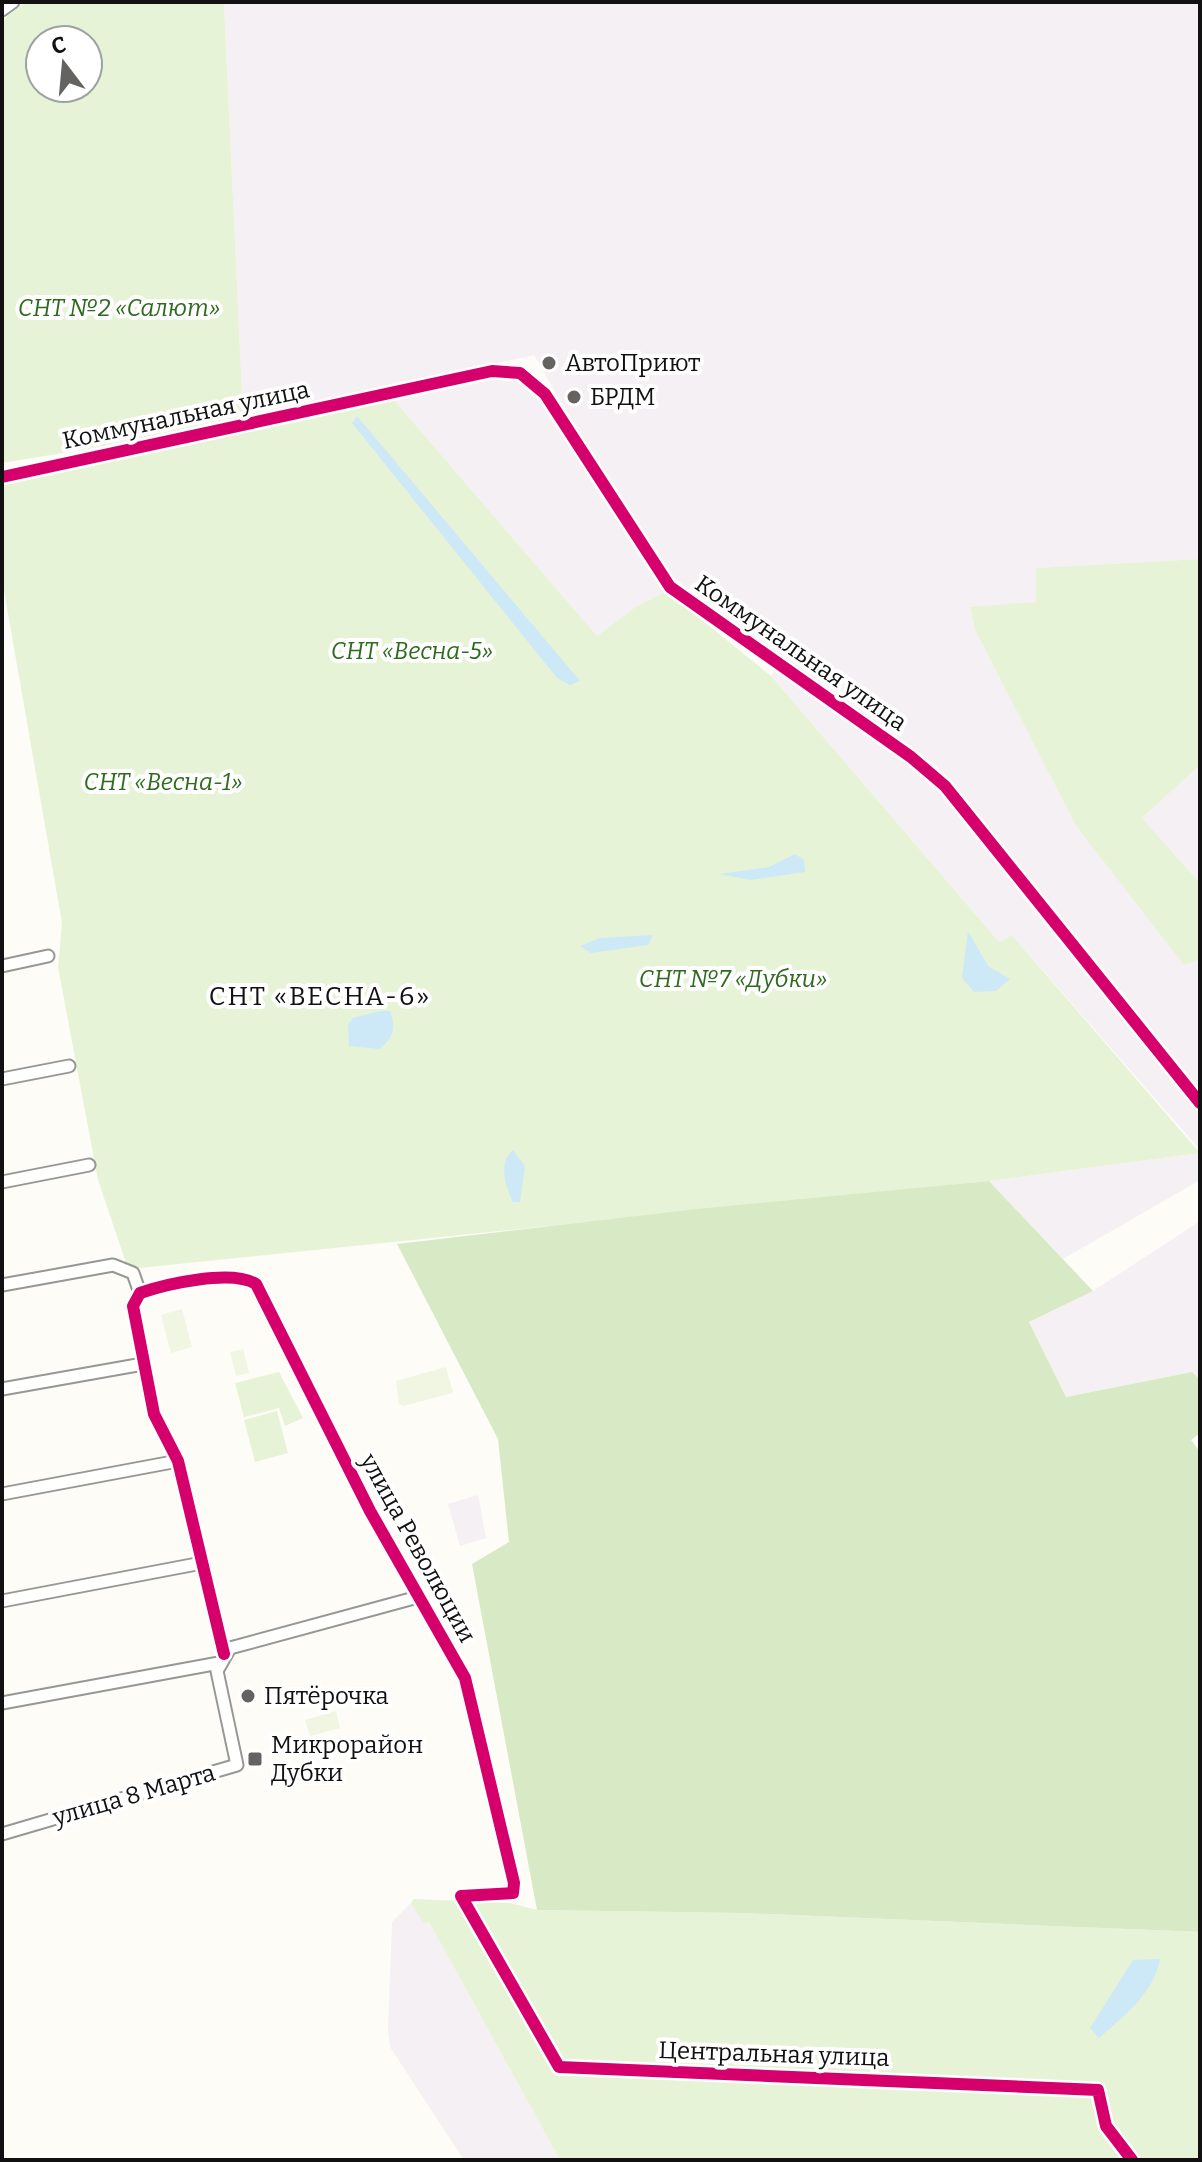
<svg xmlns="http://www.w3.org/2000/svg" width="1202" height="2162" font-family="Bitter,serif">
<style>
.industrial{fill:#f5f0f3}
.green{fill:#e7f3d7;fill-rule:evenodd}
.forest{fill:#d8eac5}
.pitch{fill:#f0f6e1}
.water{fill:#cde8f7}
.lines{fill:none;stroke-linecap:round;stroke-linejoin:round}
.minor-casing{stroke:#979795;stroke-width:15}
.minor{stroke:#fffffe;stroke-width:11}
.cycleway-casing{stroke:#fff;stroke-width:17}
.cycleway{stroke:#d6006c;stroke-width:12}
.poi-dot{fill:#646362;stroke:#fff;stroke-width:3}
.labels{text-anchor:middle;stroke-width:8;stroke-linejoin:round;paint-order:stroke}
.park-label{font-size:24px;font-style:italic;fill:#2f6b1f;stroke:#fff}
.poi-label{font-size:24px;fill:#111;stroke:#fff;text-anchor:start}
.street-label{font-size:24px;fill:#111;stroke:#fff}
.neighbourhood-label{font-size:26px;letter-spacing:2px;fill:#111;stroke:#fff}
</style>
<rect width="100%" height="100%" fill="#fdfcf7"/>
<path class="industrial" d="M224 2H1200V559L1037 568V602L970 608 975 630 1076 826 1184 964 1200 959V1089L936 765 893 739 674 578 569 416 534 355 243 418Z
M489 377H516L537 393 666 591 634 608 597 636 394 400Z
M777 667 922 770 1200 1110V1150L1012 935 999 942 771 676Z
M1200 765V883L1142 818Z
M1200 1153V1180L1063 1259 989 1181Z
M1200 1221V1380L1192 1372 1066 1397 1029 1322 1093 1291Z
M478 1495 486 1538 460 1546 448 1504Z
M411 1903 424 1923 429 1922 560 2160H464L390 2047 388 2029 392 1922Z"/>
<path class="green" d="M26 2H224L243 416 94 448 2 463V20ZM88 40V88H40V40Z
M394 400 597 636 634 608 666 591 771 676 999 942 1012 935 1200 1153 989 1181 139 1268 126 1263 98 1180 58 967 62 923 2 579V484Z
M1200 559V765L1142 818 1200 883V959L1184 965 1076 826 975 630 970 607 1036 602V568Z
M279 1372 303 1418 285 1426 279 1408 244 1417 235 1383Z
M277 1411 288 1453 255 1462 244 1420Z
M414 1899 510 1903 537 1910 741 1913 1200 1932V2160H560L429 1922 424 1924 411 1903Z"/>
<path class="forest" d="M989 1181 1093 1291 1029 1322 1066 1397 1192 1372 1200 1380V1433L1191 1440 1200 1452V1932L741 1913 537 1910 472 1564 509 1542 498 1439 397 1244 697 1209Z"/>
<path class="pitch" d="M182 1309 192 1347 171 1353 161 1315Z
M243 1349 249 1373 236 1376 230 1352Z
M446 1367 453 1393 403 1406 399 1404 396 1381Z
M336 1711 340 1728 310 1736 305 1720Z"/>
<path class="water" d="M357 416 580 681 570 685 557 678 352 423Z
M795 854 804 860 805 872 751 880 719 874 769 867Z
M968 931 988 966 1010 979 996 991 974 992 962 978Z
M653 935 648 945 591 953 580 946 600 938Z
M380 1011H390C396 1029 394 1036 380 1049L349 1046 348 1024 353 1018Z
M513 1150 525 1166 520 1202H513C505 1186 498 1162 513 1150Z
M1160 1959C1154 1993 1124 2016 1099 2038L1090 2028 1133 1960Z"/>
<g class="lines">
<defs>
<path id="minor" d="M2 10 13 2
M2 477 492 371 520 373 545 394 670 587 911 757 945 786 1200 1103
M2 966 48 956
M2 1079 69 1066
M2 1182 89 1165
M2 1285 113 1265 133 1273 140 1293
M2 1389 143 1364
M2 1494 178 1461
M2 1601 202 1563
M224 1654 178 1461 154 1414 133 1306 140 1293C166 1284 232 1269 256 1284L370 1511 465 1678 514 1883 513 1893 461 1896 559 2067 1098 2090 1106 2126 1132 2160
M2 1703 219 1663
M2 1834 237 1765 217 1671 230 1648 418 1597"/>
</defs>
<use href="#minor" class="minor-casing"/>
<use href="#minor" class="minor"/>
<defs>
<path id="cycleway" d="M2 477 492 371 520 373 545 394 670 587 911 757 945 786 1200 1103
M224 1654 178 1461 154 1414 133 1306 140 1293C166 1284 232 1269 256 1284L370 1511 465 1678 514 1883 513 1893 461 1896 559 2067 1098 2090 1106 2126 1132 2160"/>
</defs>
<use href="#cycleway" class="cycleway-casing"/>
<use href="#cycleway" class="cycleway"/>
</g>
<g class="poi-dot">
<circle cx="549" cy="363" r="8"/>
<circle cx="574" cy="397" r="8"/>
<circle cx="248" cy="1696" r="8"/>
<rect x="247" y="1751" width="16" height="16" rx="4"/>
</g>
<g class="labels">
<g class="park-label">
<text x="119" y="316">СНТ №2 «Салют»</text>
<text x="412" y="659">СНТ «Весна-5»</text>
<text x="163" y="790">СНТ «Весна-1»</text>
<text x="733" y="987">СНТ №7 «Дубки»</text>
</g>
<g class="poi-label">
<text x="565" y="371">АвтоПриют</text>
<text x="590" y="405">БРДМ</text>
<text x="264" y="1704">Пятёрочка</text>
<text x="271" y="1753">Микрорайон<tspan x="271" dy="28">Дубки</tspan></text>
</g>
<g class="street-label">
<text transform="translate(186 415) rotate(-12)" y="8">Коммунальная улица</text>
<text transform="translate(801 653) rotate(35)" y="8">Коммунальная улица</text>
<text transform="translate(418 1548) rotate(61)" y="8">улица Революции</text>
<text transform="translate(134 1795) rotate(-16)" y="8">улица 8 Марта</text>
<text transform="translate(774 2054) rotate(2)" y="8">Центральная улица</text>
</g>
<g class="neighbourhood-label">
<text x="320" y="1005">СНТ «ВЕСНА-6»</text>
</g>
</g>
<rect width="1202" height="2162" fill="none" stroke="#111111" stroke-width="8"/>
<g transform="translate(64 64) rotate(344)"><circle r="38" fill="#ffffff" stroke="#a0a0a0" stroke-width="2"/>
<path d="M0-6L14 30L0 20L-14 30Z" fill="#646362"/>
<text y="-12" font-size="22" font-weight="bold" text-anchor="middle" fill="#111111">С</text>
</g>
</svg>
